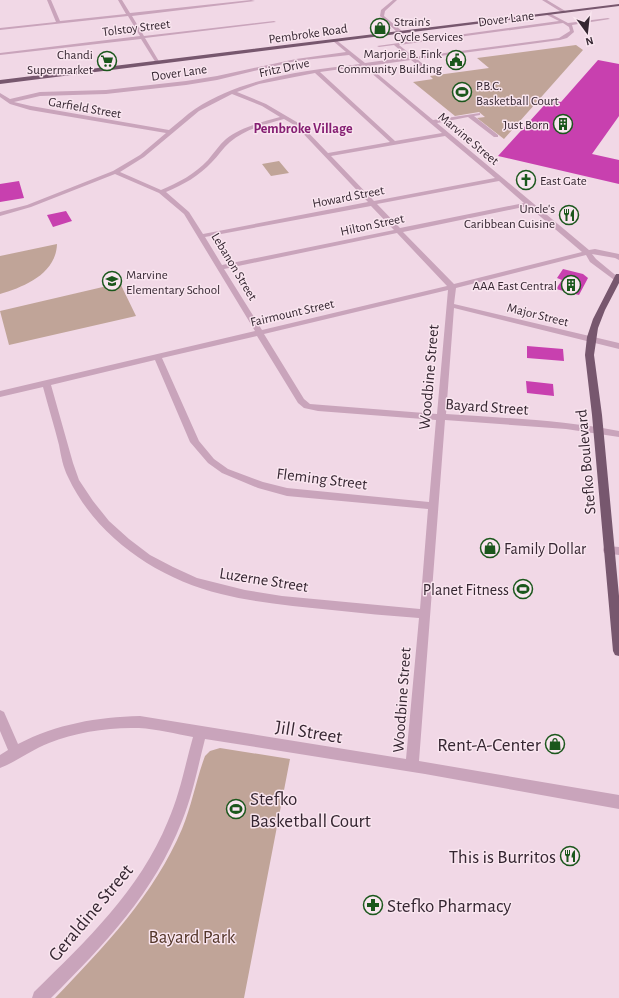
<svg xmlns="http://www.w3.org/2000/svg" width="619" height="998" font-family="'Alegreya Sans',sans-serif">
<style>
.green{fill:#c0a498}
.building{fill:#c840af}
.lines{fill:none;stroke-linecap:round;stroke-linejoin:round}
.minor{fill:#c9a4bb;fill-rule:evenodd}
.primary{fill:#77576e;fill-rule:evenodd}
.labels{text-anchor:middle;stroke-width:3;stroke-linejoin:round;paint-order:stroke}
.far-street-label{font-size:13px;fill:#352631;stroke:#f9e5ef}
.far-poi-label{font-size:13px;fill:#352631;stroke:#f9e5ef;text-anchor:end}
.far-neighbourhood-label{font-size:14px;font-weight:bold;fill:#851e72;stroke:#f9e5ef}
.street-label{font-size:16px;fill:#352631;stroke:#f9e5ef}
.poi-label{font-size:16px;fill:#352631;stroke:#f9e5ef;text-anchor:start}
.near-street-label{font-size:19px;fill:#352631;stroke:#f9e5ef}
.near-poi-label{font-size:19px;fill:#352631;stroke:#f9e5ef;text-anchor:end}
.near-park-label{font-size:19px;fill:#533629;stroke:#f9e5ef}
</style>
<rect width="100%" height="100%" fill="#f1d8e6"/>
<path class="green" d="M576 45 583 50 504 139 477 118 485 117 479 112 455 116 413 82 433 79 430 76 489 68 477 58Z
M279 161 289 173 271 176 262 164Z
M57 244C56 274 24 287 0 294V256Z
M120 283 136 316 9 345 0 311Z
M220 748 290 759 244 998H55C104 947 154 895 182 829 192 805 196 780 205 756L210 751Z"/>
<path class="building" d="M598 60 619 64V116L592 154 619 160V184L498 156 549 100 561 102Z
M19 181 24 198 0 202V184Z
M66 211 72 221 53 227 47 215Z
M563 269 583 274 588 278 579 295 556 289 562 280 557 278Z
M527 346 563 349 564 361 527 358Z
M526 381 553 384 554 396 527 393Z"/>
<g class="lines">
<path class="minor" d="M47 0H51L60 21 126 14 118 0H122L130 13 251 0 255 1 132 16 144 36 274 21 276 22 145 38 160 63 158 64 156 63 141 39 0 55V53L140 36 128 16 0 30V28L56 22Z
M393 0H397L385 11 384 16 402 31V33H398L380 16 381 10Z
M542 0H547L567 12 563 13Z
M549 13 568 23 608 18 610 19 572 25 574 32 567 38 560 40 417 59 430 70 431 71 428 73 411 60 368 66 433 120 480 113V115L474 116 498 135V137H494L468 117 437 123 589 250 595 249 619 254V260L615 258 592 254 596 259 619 278V282H617L590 262 586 255 456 288 454 304 619 343V349L454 308 446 414C504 418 562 420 619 431V437L566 429 445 420 419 761 619 795V809L425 774 205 739C198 766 193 794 182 821 154 893 105 944 51 998H32L34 992C86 941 140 890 168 821 180 794 185 765 193 737 176 734 157 729 139 728 109 727 76 732 49 743 31 750 16 762 0 768V755L8 750 0 731V710L4 712 18 744C57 724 97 717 140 716L406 759 419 618C390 616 361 613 332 610 294 606 257 603 221 594 158 579 96 537 68 477 63 467 61 456 59 445 54 425 48 406 43 387L0 397V391L255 331 184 214 159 193 115 174 31 207 0 216V212L27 205 113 171 140 155 166 133 30 110 10 104 0 97V93L10 99 40 92 106 90 186 81 217 76 296 59 346 52 333 41 335 39 365 63 408 57 394 45 379 47 377 46 559 21 547 15ZM563 23 569 27 570 31 559 38 414 57 399 45ZM349 55 360 64C305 71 243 77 195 109 186 115 178 123 169 130L31 106 14 102 40 96 106 94 186 85 217 80 296 61ZM363 66 442 133 395 141 320 72ZM315 73 390 142 328 153 300 124 266 104 237 92 259 84ZM232 94 262 106 280 117C262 122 241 127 226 139 219 145 214 153 208 160 195 174 178 183 161 190L120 172 144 157 199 111ZM284 119 296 126 368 202 203 234 189 212 166 192C183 185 199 176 212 162 218 156 223 148 230 142 245 129 266 124 284 119ZM445 136 495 178 374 201 331 156ZM499 181 524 203 400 228 377 204ZM371 206 394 230 222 265 205 237ZM528 206 582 252 454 284 403 232ZM397 233 447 286 262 330 224 269ZM448 290 437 414 310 404 304 399 264 334ZM257 336 298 403 304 408 318 411 436 420 429 502 287 488 263 482 228 469 214 459 199 441 162 358ZM155 360 190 442 208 463 222 473 258 488 287 496 428 509 420 609 282 596 245 590 197 578 173 567 150 555 129 539 109 521 93 501 79 480 73 463 51 385Z
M608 546 619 547V555L604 553 603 550 604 547Z"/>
<path class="primary" d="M619 4V6L0 84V80Z
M616 274H619V283L605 310 598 328 594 355 602 415 619 596V656L615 655 613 651 592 415 585 355 587 337 593 319Z"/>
</g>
<defs>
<symbol id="shop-ring" viewBox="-11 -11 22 22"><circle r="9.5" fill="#f9e5ef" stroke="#1b571c" stroke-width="1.5"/><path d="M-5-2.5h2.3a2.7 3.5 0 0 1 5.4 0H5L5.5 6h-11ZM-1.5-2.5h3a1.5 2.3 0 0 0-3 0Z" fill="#1b571c"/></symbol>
<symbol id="civic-ring" viewBox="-11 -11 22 22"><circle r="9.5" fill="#f9e5ef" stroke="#1b571c" stroke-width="1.5"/><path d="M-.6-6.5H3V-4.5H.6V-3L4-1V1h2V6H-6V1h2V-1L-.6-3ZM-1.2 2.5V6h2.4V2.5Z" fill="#1b571c"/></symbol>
<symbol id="supermarket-ring" viewBox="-11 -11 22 22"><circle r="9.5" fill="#f9e5ef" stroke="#1b571c" stroke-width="1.5"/><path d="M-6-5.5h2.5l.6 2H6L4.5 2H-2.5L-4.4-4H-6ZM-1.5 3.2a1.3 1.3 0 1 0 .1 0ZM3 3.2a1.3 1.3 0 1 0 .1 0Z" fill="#1b571c"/></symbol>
<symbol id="stadium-ring" viewBox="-11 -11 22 22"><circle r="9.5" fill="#f9e5ef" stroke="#1b571c" stroke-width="1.5"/><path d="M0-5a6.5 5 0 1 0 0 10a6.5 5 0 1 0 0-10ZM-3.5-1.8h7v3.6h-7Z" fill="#1b571c"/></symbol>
<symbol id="building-ring" viewBox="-11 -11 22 22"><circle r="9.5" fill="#f9e5ef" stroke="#1b571c" stroke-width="1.5"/><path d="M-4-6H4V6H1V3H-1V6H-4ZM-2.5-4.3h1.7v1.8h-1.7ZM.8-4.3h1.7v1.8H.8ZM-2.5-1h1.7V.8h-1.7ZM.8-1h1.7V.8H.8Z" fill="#1b571c"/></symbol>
<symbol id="church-ring" viewBox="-11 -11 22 22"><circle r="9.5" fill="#f9e5ef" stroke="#1b571c" stroke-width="1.5"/><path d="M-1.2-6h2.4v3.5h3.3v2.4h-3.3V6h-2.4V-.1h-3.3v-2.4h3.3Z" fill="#1b571c"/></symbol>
<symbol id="restaurant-ring" viewBox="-11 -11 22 22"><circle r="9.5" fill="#f9e5ef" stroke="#1b571c" stroke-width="1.5"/><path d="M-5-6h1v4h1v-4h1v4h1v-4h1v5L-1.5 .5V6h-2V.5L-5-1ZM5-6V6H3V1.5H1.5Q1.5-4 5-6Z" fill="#1b571c"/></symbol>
<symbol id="school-ring" viewBox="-11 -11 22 22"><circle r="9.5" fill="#f9e5ef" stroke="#1b571c" stroke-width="1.5"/><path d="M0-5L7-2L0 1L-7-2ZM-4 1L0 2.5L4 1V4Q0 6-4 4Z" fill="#1b571c"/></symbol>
<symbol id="pharmacy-ring" viewBox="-11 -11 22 22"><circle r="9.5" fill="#f9e5ef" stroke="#1b571c" stroke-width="1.5"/><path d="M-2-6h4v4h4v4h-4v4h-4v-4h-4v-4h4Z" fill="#1b571c"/></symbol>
</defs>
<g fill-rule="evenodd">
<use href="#shop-ring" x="369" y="17" width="22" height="22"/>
<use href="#civic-ring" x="445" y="49" width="22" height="22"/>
<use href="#supermarket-ring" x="96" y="50" width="22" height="22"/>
<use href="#stadium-ring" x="451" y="81" width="22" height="22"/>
<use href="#building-ring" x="552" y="113" width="22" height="22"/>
<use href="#church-ring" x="515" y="169" width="22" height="22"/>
<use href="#restaurant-ring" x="558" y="204" width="22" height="22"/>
<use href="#school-ring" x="101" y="270" width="22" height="22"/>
<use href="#building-ring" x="560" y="274" width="22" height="22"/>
<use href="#shop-ring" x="479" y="537" width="22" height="22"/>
<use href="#stadium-ring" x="512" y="578" width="22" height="22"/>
<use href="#shop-ring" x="544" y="733" width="22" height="22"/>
<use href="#stadium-ring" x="225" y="798" width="22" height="22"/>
<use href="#restaurant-ring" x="559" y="845" width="22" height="22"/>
<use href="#pharmacy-ring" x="362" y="894" width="22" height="22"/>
</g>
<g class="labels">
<g class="far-street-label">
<text transform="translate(506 18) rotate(-7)" y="5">Dover Lane</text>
<text transform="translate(136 27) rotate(-7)" y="5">Tolstoy Street</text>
<text transform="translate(308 33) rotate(-8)" y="5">Pembroke Road</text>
<text transform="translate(284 67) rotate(-12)" y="5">Fritz Drive</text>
<text transform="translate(179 72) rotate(-8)" y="5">Dover Lane</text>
<text transform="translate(85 107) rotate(10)" y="5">Garfield Street</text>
<text transform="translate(469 138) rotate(40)" y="5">Marvine Street</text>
<text transform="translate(348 196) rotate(-11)" y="5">Howard Street</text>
<text transform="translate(372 224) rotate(-12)" y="5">Hilton Street</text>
<text transform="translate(235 266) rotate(59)" y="5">Lebanon Street</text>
<text transform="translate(292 312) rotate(-13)" y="5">Fairmount Street</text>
<text transform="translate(538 314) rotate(14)" y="5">Major Street</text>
</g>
<g class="far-poi-label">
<text x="394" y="26" text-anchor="start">Strain's<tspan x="394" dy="15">Cycle Services</tspan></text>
<text x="442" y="58">Marjorie B. Fink<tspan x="442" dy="15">Community Building</tspan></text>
<text x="93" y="59">Chandi<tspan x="93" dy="15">Supermarket</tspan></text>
<text x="476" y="90" text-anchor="start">P.B.C.<tspan x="476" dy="15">Basketball Court</tspan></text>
<text x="549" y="129">Just Born</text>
<text x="540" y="185" text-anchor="start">East Gate</text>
<text x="555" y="213">Uncle's<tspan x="555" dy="15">Caribbean Cuisine</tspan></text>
<text x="126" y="279" text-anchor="start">Marvine<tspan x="126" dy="15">Elementary School</tspan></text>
<text x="557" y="290">AAA East Central</text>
</g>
<g class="far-neighbourhood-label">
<text x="303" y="133">Pembroke Village</text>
</g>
<g class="street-label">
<text transform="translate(428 377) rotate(-85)" y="6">Woodbine Street</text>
<text transform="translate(487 406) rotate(4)" y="6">Bayard Street</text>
<text transform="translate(585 462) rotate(-95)" y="6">Stefko Boulevard</text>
<text transform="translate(322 478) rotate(7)" y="6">Fleming Street</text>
<text transform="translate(264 579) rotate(9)" y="6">Luzerne Street</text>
<text transform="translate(401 700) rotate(-86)" y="6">Woodbine Street</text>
</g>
<g class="poi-label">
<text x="504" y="554">Family Dollar</text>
<text x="509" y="595" text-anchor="end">Planet Fitness</text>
</g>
<g class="near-street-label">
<text transform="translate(309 731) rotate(9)" y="7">Jill Street</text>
<text transform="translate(90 912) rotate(-50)" y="7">Geraldine Street</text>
</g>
<g class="near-poi-label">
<text x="541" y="751">Rent-A-Center</text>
<text x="250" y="805" text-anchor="start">Stefko<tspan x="250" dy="22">Basketball Court</tspan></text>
<text x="556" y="863">This is Burritos</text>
<text x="387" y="912" text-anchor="start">Stefko Pharmacy</text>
</g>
<g class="near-park-label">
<text x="192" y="943">Bayard Park</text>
</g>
</g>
<g transform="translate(587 32) rotate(165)" stroke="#f9e5ef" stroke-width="3" paint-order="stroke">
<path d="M0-3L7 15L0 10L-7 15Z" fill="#352631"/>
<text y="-6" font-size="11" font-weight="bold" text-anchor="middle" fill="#352631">N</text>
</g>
</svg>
